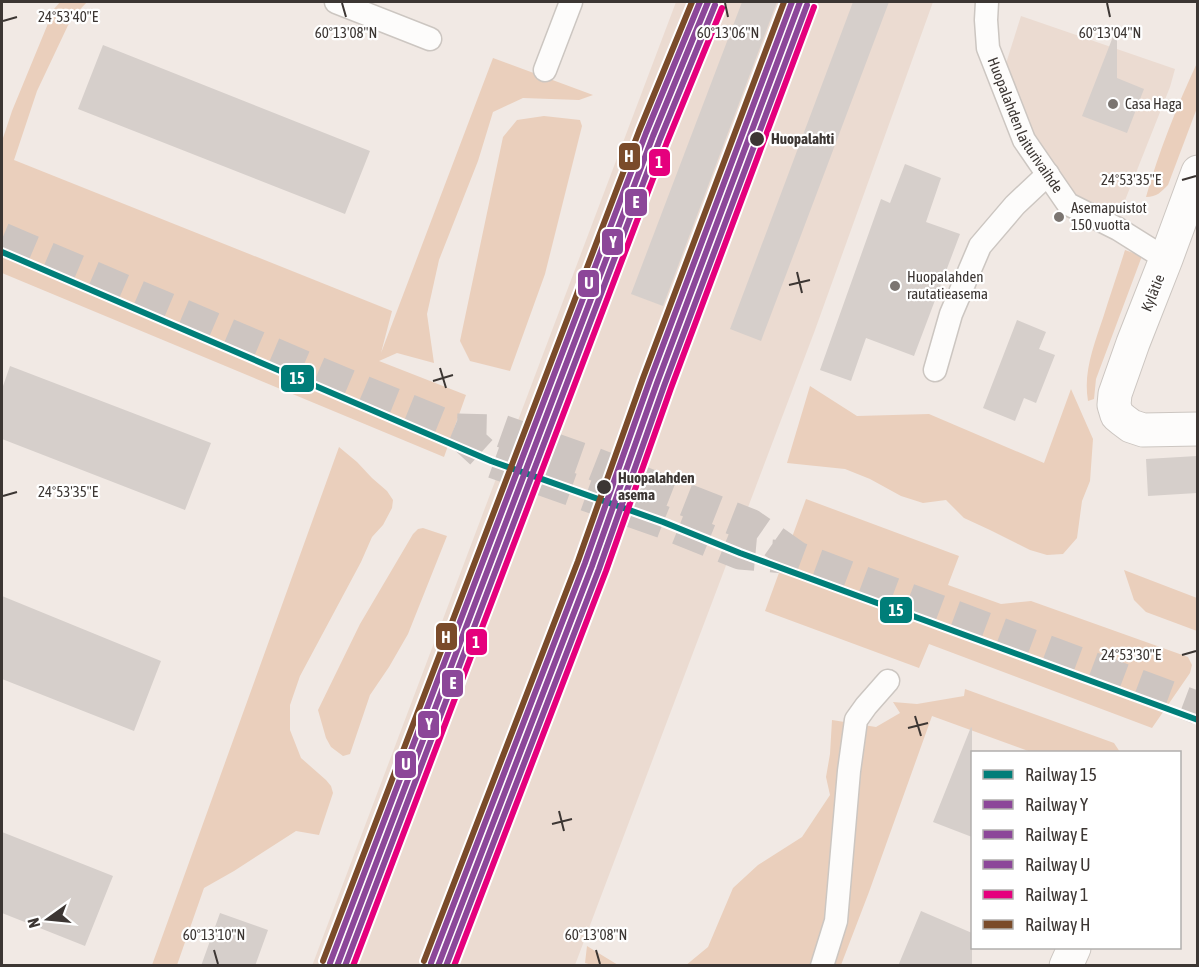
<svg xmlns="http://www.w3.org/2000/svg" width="1199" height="967" font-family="'Asap Condensed',sans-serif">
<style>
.built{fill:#ebdbd1}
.green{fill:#eacfbc}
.building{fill:#d6cfcb}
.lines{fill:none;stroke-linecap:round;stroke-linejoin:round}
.street-tunnel{stroke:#cdc5c1;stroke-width:33;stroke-dasharray:33 16;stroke-linecap:butt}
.lane-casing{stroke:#ccc6c1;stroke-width:25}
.street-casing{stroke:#ccc6c1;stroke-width:35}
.lane{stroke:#fdfcfb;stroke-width:22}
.street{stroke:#fdfcfb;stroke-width:33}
.rail-1-casing{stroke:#fff;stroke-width:10}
.rail-2-casing{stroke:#fff;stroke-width:10}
.rail-3-casing{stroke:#fff;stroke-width:10}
.rail-4-casing{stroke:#fff;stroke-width:10}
.rail-5-casing{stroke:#fff;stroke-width:10}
.rail-6-casing{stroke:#fff;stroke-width:10}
.rail-1{stroke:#007e79;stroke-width:6}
.rail-2{stroke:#8c4799;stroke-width:6}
.rail-3{stroke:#8c4799;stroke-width:6}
.rail-4{stroke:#8c4799;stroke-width:6}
.rail-5{stroke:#e5007d;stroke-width:6}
.rail-6{stroke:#7a4b2a;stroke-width:6}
.ticks{fill:none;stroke:#3c3633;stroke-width:2}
.poi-dot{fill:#7b7571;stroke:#fff;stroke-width:2}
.stop-dot{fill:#3c3633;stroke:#fff;stroke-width:2}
.labels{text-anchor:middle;stroke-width:4.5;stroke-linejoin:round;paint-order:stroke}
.poi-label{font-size:15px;fill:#3c3633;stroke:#fff;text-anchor:start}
.street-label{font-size:15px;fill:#3c3633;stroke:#fff}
.stop-label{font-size:15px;font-weight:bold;fill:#3c3633;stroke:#fff;text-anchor:start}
.ticks-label{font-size:15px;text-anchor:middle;fill:#3c3633;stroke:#fff;stroke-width:4.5;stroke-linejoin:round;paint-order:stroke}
.line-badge{stroke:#fff;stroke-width:2}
.badge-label{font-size:16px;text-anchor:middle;font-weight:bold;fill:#fff}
</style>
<rect width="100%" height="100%" fill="#f1e9e4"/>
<path class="built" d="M676 2H933L815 330 575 965 312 966Z
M1021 16 1175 69 1170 87 1116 223 1071 202 1021 122 1002 76Z"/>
<path class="green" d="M60 2H87L71 19 37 91 14 160 392 311 381 353 493 58 593 95 579 100 523 98 493 112 478 161 439 260 427 314 434 363 397 353 379 361 466 395 444 457 2 273V141L12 111 54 9Z
M1197 63V108L1168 185C1161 192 1157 197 1146 197 1159 151 1177 106 1197 63Z
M544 116 580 120 582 126 545 274 510 371 470 361 460 341 503 137 517 120Z
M1125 250 1142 256 1096 379 1094 399 1088 401C1083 372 1094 345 1103 318 1110 295 1118 273 1125 250Z
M810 386 857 416 929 414 1044 463 1071 389 1093 439 1090 481 1082 501 1077 538 1063 554 1047 555 1030 550 990 530 964 518 946 500 923 503 901 496 870 479 845 469 787 463Z
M339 447 357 462 372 478 387 491 393 500 392 508 383 525 372 537 361 562 300 676 290 705V730L301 758 326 780 331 786 333 793 319 835 296 831 234 871 204 888 177 965H152Z
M806 499 959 556 948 585 1001 604 1031 601 1188 657 1192 665 1190 673 1152 728 929 644 919 668 765 611Z
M423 528 447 536 408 634 389 667 370 695 350 754 343 756 331 747 326 738 318 710 360 624 413 534 418 529Z
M1124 570 1197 598V631L1146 612 1134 600Z
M965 689 1114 743 1120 752H1031L932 716 869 892 841 965 685 966 708 947 733 888 758 865 802 837 830 795 826 777 830 754 832 720 876 727 900 713 893 702 917 704 964 696Z
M587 946 618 965H592L585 963Z"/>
<path class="building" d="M742 2H777L663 306 631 294Z
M853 2H889L761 341 730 329Z
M1114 34H1117V78L1144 89 1127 133 1082 116Z
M103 45 370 151 345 214 78 109Z
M905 164 941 178 926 222 960 234 914 356 866 338 851 381 820 370 881 199 890 203Z
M1017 320 1046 332 1039 349 1055 355 1036 403 1024 398 1015 421 983 408Z
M10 366 211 443 185 510 2 439V389Z
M1197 456V493L1148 496 1146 459Z
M2 596 161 661 134 731 2 679Z
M971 727 972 728V837L933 822Z
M2 832 113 876 85 946 2 913Z
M921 911 972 933V966H898Z
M220 913 268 930 255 966H201Z"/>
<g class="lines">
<path class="street-tunnel" d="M2 239 363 392 457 430 502 431 592 463 750 525 797 558 1198 708
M457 430 491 461 663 522 740 553 795 558"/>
<defs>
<g id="lane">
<path d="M336 2 430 39"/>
<path id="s1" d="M987 2 986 20 988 48 1024 140 1068 204 1118 229 1166 259"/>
<path d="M545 70 571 2"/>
<path d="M935 370 951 314 980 246 1015 205 1048 174"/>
<path d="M822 966 836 921 849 771 856 720 866 706 888 681"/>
</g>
<path id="street" d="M1198 172 1166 259 1133 343 1115 394 1114 405 1117 415 1123 420 1131 426 1143 430 1198 429
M1066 966 1074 948"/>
</defs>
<use href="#lane" class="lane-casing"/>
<use href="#street" class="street-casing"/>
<use href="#lane" class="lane"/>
<use href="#street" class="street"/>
<defs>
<path id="rail-1" d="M2 252 491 461 663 522 740 553 1198 720"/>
<path id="rail-2" d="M337 966 653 136 708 2
M438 966 592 566 657 383 800 2"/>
<path id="rail-3" d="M345 966 660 139 715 5
M446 966 599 569 664 386 807 5"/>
<path id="rail-4" d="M330 963 646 133 700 2
M431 963 585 563 650 380 792 2"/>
<path id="rail-5" d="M353 966 667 142 722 8
M454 966 606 571 671 388 814 7"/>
<path id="rail-6" d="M323 961 639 131 692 2
M424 961 578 561 643 378 784 2"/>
</defs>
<use href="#rail-1" class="rail-1-casing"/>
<use href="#rail-2" class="rail-2-casing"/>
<use href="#rail-3" class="rail-3-casing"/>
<use href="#rail-4" class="rail-4-casing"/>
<use href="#rail-5" class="rail-5-casing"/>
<use href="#rail-6" class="rail-6-casing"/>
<use href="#rail-1" class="rail-1"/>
<use href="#rail-2" class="rail-2"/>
<use href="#rail-3" class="rail-3"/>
<use href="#rail-4" class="rail-4"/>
<use href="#rail-5" class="rail-5"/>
<use href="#rail-6" class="rail-6"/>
</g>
<path class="ticks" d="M342 3 346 17M725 3 728 17M1107 3 1110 17M3 21 17 17M1182 180 1196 176M797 272 802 293M789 285 810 280M440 368 446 388M433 381 453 375M3 496 17 492M1182 655 1196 651M915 716 921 736M908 728 928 723M559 811 564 831M552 824 572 819M214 950 218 964M596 950 600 964"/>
<g class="poi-dot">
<circle cx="1113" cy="104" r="6"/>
<circle cx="1059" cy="217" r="6"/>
<circle cx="895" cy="286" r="6"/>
</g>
<g class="stop-dot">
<circle cx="757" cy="139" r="8"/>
<circle cx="604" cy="487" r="8"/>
</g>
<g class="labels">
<g class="poi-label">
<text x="1125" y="109">Casa Haga</text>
<text x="1071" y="213">Asemapuistot<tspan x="1071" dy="17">150 vuotta</tspan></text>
<text x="907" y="282">Huopalahden<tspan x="907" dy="17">rautatieasema</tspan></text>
</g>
<g class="street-label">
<text dy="5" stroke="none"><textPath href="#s1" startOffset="132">Huopalahden laiturivaihde</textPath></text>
<text transform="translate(1153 293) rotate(-68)" y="5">Kylätie</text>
</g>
<g class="stop-label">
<text x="771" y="144">Huopalahti</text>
<text x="618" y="483">Huopalahden<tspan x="618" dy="17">asema</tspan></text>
</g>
</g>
<g class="ticks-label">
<text x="68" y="22">24°53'40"E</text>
<text x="346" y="38">60°13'08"N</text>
<text x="728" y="38">60°13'06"N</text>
<text x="1110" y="38">60°13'04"N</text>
<text x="1131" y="185">24°53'35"E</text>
<text x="68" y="497">24°53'35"E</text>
<text x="1131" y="660">24°53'30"E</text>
<text x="214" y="940">60°13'10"N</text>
<text x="596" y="940">60°13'08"N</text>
</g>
<g class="line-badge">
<rect x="618" y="142" width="23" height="29" rx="6" fill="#7a4b2a"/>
<rect x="648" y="148" width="23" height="29" rx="6" fill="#e5007d"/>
<rect x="624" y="188" width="24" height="29" rx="6" fill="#8c4799"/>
<rect x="601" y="228" width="23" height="28" rx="6" fill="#8c4799"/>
<rect x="577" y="269" width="23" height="29" rx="6" fill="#8c4799"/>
<rect x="280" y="364" width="35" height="29" rx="6" fill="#007e79"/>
<rect x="879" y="596" width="34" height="28" rx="6" fill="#007e79"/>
<rect x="435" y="622" width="23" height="29" rx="6" fill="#7a4b2a"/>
<rect x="465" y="628" width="23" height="28" rx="6" fill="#e5007d"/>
<rect x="441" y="669" width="23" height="29" rx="6" fill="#8c4799"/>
<rect x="417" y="710" width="23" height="29" rx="6" fill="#8c4799"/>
<rect x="394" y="750" width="23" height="29" rx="6" fill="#8c4799"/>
</g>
<g class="badge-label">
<text x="629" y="162">H</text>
<text x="659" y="168">1</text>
<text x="636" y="208">E</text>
<text x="613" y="248">Y</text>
<text x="589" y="289">U</text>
<text x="297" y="384">15</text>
<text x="896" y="616">15</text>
<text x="446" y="643">H</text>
<text x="476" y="648">1</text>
<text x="453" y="689">E</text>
<text x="429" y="730">Y</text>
<text x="406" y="770">U</text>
</g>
<rect width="1199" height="967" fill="none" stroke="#3c3633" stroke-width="6"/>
<rect x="971" y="751" width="210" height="198" fill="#ffffff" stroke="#b1afad" stroke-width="1.5"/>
<rect x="983" y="770" width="30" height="9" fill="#007e79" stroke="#b1afad" stroke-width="1.5"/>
<text x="1025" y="781" font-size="18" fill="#3c3633">Railway 15</text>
<rect x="983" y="800" width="30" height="9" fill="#8c4799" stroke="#b1afad" stroke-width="1.5"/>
<text x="1025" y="811" font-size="18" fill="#3c3633">Railway Y</text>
<rect x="983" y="830" width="30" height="9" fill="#8c4799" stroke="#b1afad" stroke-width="1.5"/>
<text x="1025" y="841" font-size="18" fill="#3c3633">Railway E</text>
<rect x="983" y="860" width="30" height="9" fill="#8c4799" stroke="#b1afad" stroke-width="1.5"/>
<text x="1025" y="871" font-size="18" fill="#3c3633">Railway U</text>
<rect x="983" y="890" width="30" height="9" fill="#e5007d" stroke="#b1afad" stroke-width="1.5"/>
<text x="1025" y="901" font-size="18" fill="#3c3633">Railway 1</text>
<rect x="983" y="920" width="30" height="9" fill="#7a4b2a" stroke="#b1afad" stroke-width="1.5"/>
<text x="1025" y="931" font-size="18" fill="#3c3633">Railway H</text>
<g transform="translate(48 919) rotate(255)" stroke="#ffffff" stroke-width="4.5" paint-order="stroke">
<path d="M0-4.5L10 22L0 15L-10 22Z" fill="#3c3633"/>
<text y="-9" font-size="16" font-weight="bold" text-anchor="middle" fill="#3c3633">N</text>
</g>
</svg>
